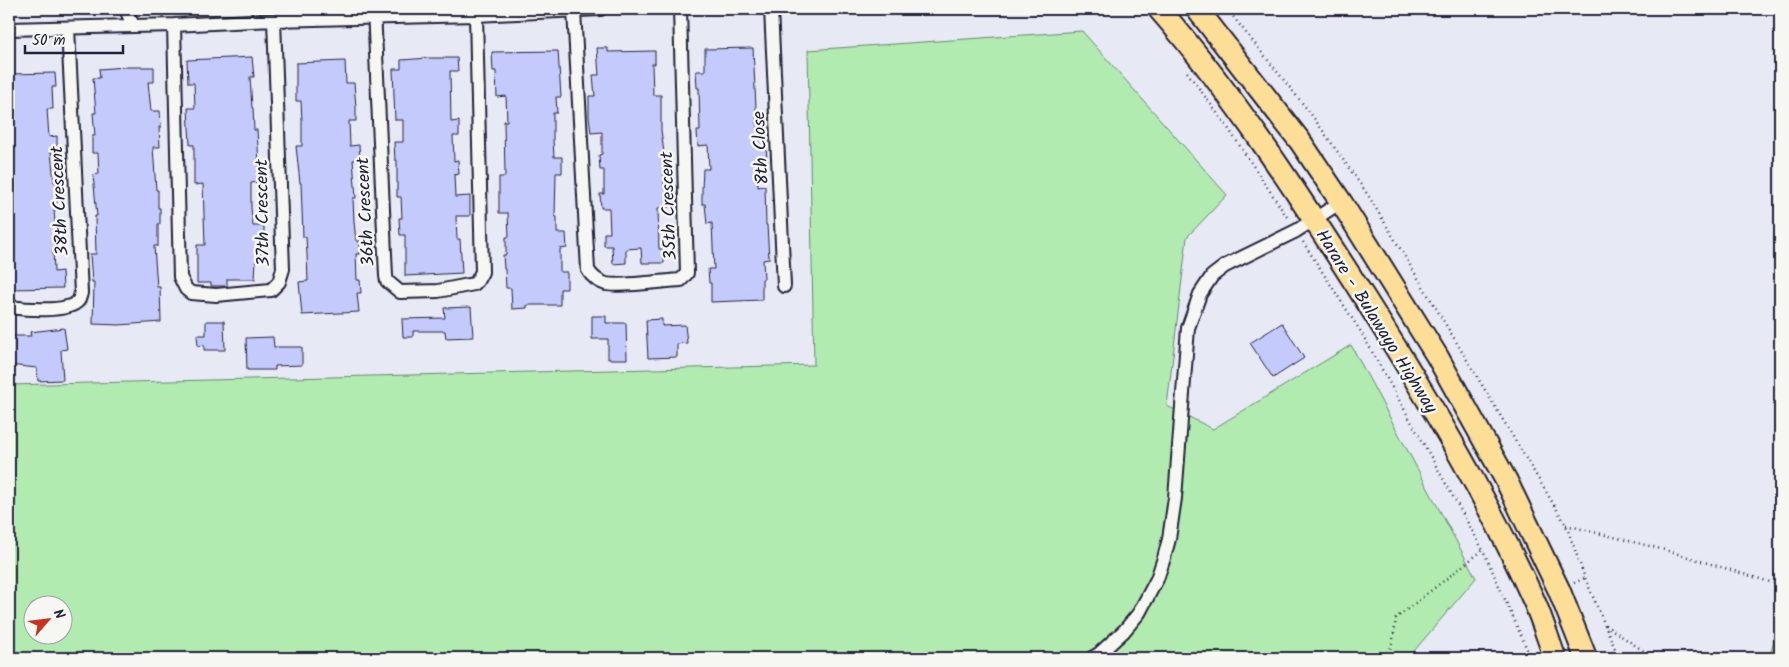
<svg xmlns="http://www.w3.org/2000/svg" width="1789" height="667" font-family="Kalam,sans-serif">
<style>
.green{fill:#b1ebaf;stroke:#6a8675;fill-rule:evenodd}
.building{fill:#c5cafd;stroke:#22223b}
.lines{fill:none;stroke-linecap:round;stroke-linejoin:round}
.minor-casing{stroke:#22223b;stroke-width:16}
.trunk-casing{stroke:#22223b;stroke-width:25}
.path{stroke:#22223b;stroke-width:2.5;stroke-dasharray:1 4;stroke-linecap:butt}
.minor{stroke:#f6f6f2;stroke-width:12}
.trunk{stroke:#fdde96;stroke-width:21}
.labels{text-anchor:middle;stroke-width:5;stroke-linejoin:round;paint-order:stroke}
.street-label{font-size:18px;fill:#22223b;stroke:#f6f6f2}
</style>
<rect width="100%" height="100%" fill="#e7e9f5"/>
<filter id="ink" filterUnits="userSpaceOnUse"><feTurbulence type="fractalNoise" baseFrequency=".02" numOctaves="2"/><feDisplacementMap in="SourceGraphic" scale="10" xChannelSelector="R" yChannelSelector="G"/><feConvolveMatrix kernelMatrix="1 2 1 2 8 2 1 2 1" color-interpolation-filters="sRGB"/></filter>
<g filter="url(#ink)">
<path class="green" d="M1082 31 1227 195 1187 237 1167 406 1213 429 1351 345 1476 578 1408 658H9V385L814 365 808 50ZM32 604H62V634H32Z
M1780 608V658H1770L1780 609Z"/>
<path class="building" d="M597 48H608V52L655 51V64H652L653 95H661V130L664 153V189H668L669 207 658 208 659 249H664V263H642L641 248 626 249V263L613 264 612 246H604V233H610L609 208H601L600 194H604V170H600L599 155 602 154V132L591 133 589 116V96H595L593 75H599Z
M753 48 757 128H765L767 161H757L758 187 765 186 766 225H767L769 259 763 260 764 279H762V300L711 302V283H709L708 269H714L712 223 707 224 705 204H702V190L703 169H709L708 145 698 146 697 131H700L699 88H697L696 71H705V49Z
M558 51 561 97H556L557 113H553V139L554 157H562V173H556L555 217H557V233H566L567 248 560 249V272H567V289H560V305H527V308L512 309 511 288H506L505 269H504L503 255H506V237H509L508 213H499V177H505L504 121H507L506 96 497 97 496 71H493L492 52Z
M252 57 254 77H250L252 108H253L254 130H257L260 182 251 183V208L253 226H264V240H260V260H256L255 279H227V286H211V283H197V245H205L203 184 194 185V145H190L188 108H195L194 83H188L187 60Z
M429 58H457L458 71H450L451 122 459 121V136H453L454 161 458 160 459 174 454 175 455 197 470 196V216H456L457 239H460L462 273 405 276V235H400L399 218H402L401 197H397V160H395L394 142H403V120H395L393 69H401V60Z
M345 61 346 83H354L356 107V121H349L350 146 359 145 360 160H353L356 198H353L354 222 356 241H360V254H356L357 280H360L361 293H357L359 312 302 315 299 282 308 281 307 255 306 237H303L301 183H300L296 146H302V121L301 101H296V63Z
M125 67H154V82H148L151 111H160L161 127H159L160 147H153L156 190H158V208H160V224H158V246H154L157 287H160L161 322 119 325 93 324 94 282H92L90 254H96L95 216H97L93 175 99 174 98 153H92V136H95L93 113H96L93 78H100L99 69Z
M55 73 56 87H52L53 109H47L49 137 57 136V151L51 152 54 182H56L57 210H54L57 248 53 249 54 272 62 271 63 288 9 289V74Z
M471 307 473 337 446 338 445 331H413V337H403L402 319 445 318 444 308Z
M592 316H606V323H626L627 359H608V339H592Z
M662 319V326L685 325 687 343 677 344V357L648 358 646 320Z
M206 321H224L225 350H204V345L198 346 197 335H206Z
M1282 323 1304 358 1273 378 1250 343Z
M64 328 67 349 61 350 63 380 38 381 37 368 9 365V336H31L30 332Z
M273 337 274 347H302V365L275 366V370H247L246 338Z"/>
<g class="lines">
<defs>
<path id="minor" d="M126 9 133 26
M374 9 386 276 387 281 400 292 438 291 474 284 477 281 482 272 476 15
M771 9 784 286
M574 10 588 270C592 277 597 281 606 284 622 287 663 281 681 280L687 273 680 9
M174 25 180 277 186 289 191 293 216 295 271 290 279 282 283 269 274 20
M9 29 174 25 274 20 476 15 600 9
M9 307C24 309 68 313 78 301 80 299 80 296 81 293L68 28
M1092 658 1099 654 1124 631 1139 613 1157 579 1164 558 1169 539 1175 498 1188 328 1200 294 1212 276 1225 266 1296 231 1341 202"/>
<path id="trunk" d="M1159 9C1233 94 1294 188 1355 283 1420 385 1484 490 1534 601 1542 619 1548 639 1555 658
M1197 9 1300 141 1341 202 1437 356 1506 480 1559 590 1586 658"/>
</defs>
<use href="#minor" class="minor-casing"/>
<use href="#trunk" class="trunk-casing"/>
<path class="path" d="M1137 9 1143 17
M1227 9 1311 114 1368 195 1566 525 1585 578 1619 658
M1187 72 1226 125 1289 220
M1303 242 1361 332 1483 550 1531 658
M1566 525 1665 550 1780 585
M1574 583 1585 578
M1605 625 1654 658
M1387 658 1393 640 1396 618 1483 550"/>
<use href="#minor" class="minor"/>
<use href="#trunk" class="trunk"/>
</g>
</g>
<g class="labels">
<g class="street-label">
<text transform="translate(760 148) rotate(-93)" y="6">8th Close</text>
<text transform="translate(59 201) rotate(-93)" y="6">38th Crescent</text>
<text transform="translate(668 206) rotate(-92)" y="6">35th Crescent</text>
<text transform="translate(365 212) rotate(-93)" y="6">36th Crescent</text>
<text transform="translate(262 213) rotate(-91)" y="6">37th Crescent</text>
<text transform="translate(1377 321) rotate(58)" y="6">Harare - Bulawayo Highway</text>
</g>
</g>
<rect width="1789" height="667" fill="none" stroke="#f6f6f2" stroke-width="30"/>
<rect x="15" y="15" width="1759" height="637" fill="none" stroke="#22223b" stroke-width="2" filter="url(#ink)"/>
<g transform="translate(48 620) rotate(62)"><circle r="24" fill="#f6f6f2" stroke="#a1a1a9"/>
<path d="M0-4L9 19L0 12L-9 19Z" fill="#c8321e"/>
<text y="-8" font-size="14" font-weight="bold" text-anchor="middle" fill="#22223b">N</text>
</g>
<path d="M25 45v8h98v-8" fill="none" stroke="#22223b" stroke-width="2.5"/>
<text x="32" y="45" font-size="15" fill="#22223b" stroke="#f6f6f2" stroke-width="4" paint-order="stroke">50 m</text>
</svg>
